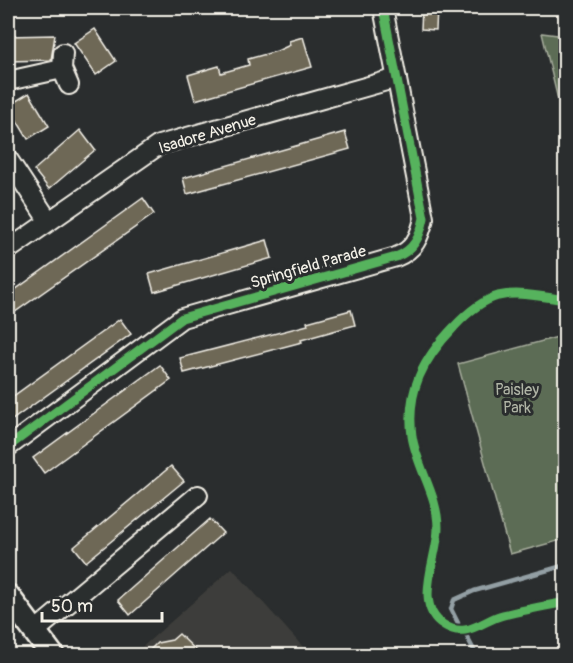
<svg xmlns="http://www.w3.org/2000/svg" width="573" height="663" font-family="Pangolin,sans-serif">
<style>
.built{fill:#3e3e3a}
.green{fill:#5c6c55;stroke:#a8ae9e;stroke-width:1.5}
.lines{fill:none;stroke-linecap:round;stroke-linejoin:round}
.stream{stroke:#939fa4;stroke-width:4.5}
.building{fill:#6e6757;stroke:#f4f1e8;stroke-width:1.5}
.minor-casing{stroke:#f4f1e8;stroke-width:22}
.major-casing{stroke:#f4f1e8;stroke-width:27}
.minor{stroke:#2a2d2e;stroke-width:18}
.major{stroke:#2a2d2e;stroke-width:22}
.cycleway-casing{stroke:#2a2d2e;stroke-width:13}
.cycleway{stroke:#56b35d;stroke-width:9}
.labels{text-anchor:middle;stroke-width:6;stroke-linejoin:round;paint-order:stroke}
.street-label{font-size:16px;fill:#f4f1e8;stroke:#2a2d2e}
.park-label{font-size:16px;fill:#b0b5a6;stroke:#2a2d2e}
</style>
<rect width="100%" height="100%" fill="#2a2d2e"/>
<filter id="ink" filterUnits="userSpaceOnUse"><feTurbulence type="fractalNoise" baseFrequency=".0167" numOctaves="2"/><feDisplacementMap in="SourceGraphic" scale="12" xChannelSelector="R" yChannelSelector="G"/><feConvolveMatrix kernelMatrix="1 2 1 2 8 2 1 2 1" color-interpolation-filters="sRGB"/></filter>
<g filter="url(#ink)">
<path class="built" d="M232 568 303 647 293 656H132Z"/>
<path class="green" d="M542 33 565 36V129Z
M565 335V539L510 554 458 364Z"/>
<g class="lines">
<path class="stream" d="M458 623 451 609 454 600 474 591 566 565
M467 637 477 656"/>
</g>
<path class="building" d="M422 8H437L436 30 421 29Z
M95 29 116 61 96 75 74 43Z
M55 35 51 60 8 61V36Z
M303 37 312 67 195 100 188 75 219 66 221 73 249 65 248 59 277 51 290 45 289 41Z
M29 93 49 126 28 139 8 106Z
M80 130 95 150 49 189 34 170Z
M345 132 350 149 187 194 183 178Z
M143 198 154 214 8 317V295Z
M267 240 272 258 154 292 149 274Z
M351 310 355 325 301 340 302 342 184 373 180 358 308 325 307 322Z
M120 319 131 334 8 423V400Z
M160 365 171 380 44 473 33 458Z
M171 466 184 481 86 562 74 547Z
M210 519 223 533 130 615 118 600Z
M179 634 202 656H144L157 643 172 640Z"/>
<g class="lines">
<defs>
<path id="minor" d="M63 53 62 69 69 85
M8 81 62 69
M8 159 48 220
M8 250 159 145 397 78
M8 447 182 318 396 257C414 250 420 237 424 218L383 8
M34 632 198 495"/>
<path id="major" d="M8 596 53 656"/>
</defs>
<use href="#minor" class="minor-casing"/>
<use href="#major" class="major-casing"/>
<use href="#minor" class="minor"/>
<use href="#major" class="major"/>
<defs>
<path id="cycleway" d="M566 300C544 297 519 291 498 296 480 301 466 314 454 327 423 359 406 391 412 436 417 468 438 495 438 528 438 557 412 606 444 625 450 629 458 631 465 630 479 628 490 618 503 615 524 610 545 606 566 602
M8 447 182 318 396 257C414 250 420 237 424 218L383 8"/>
</defs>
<use href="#cycleway" class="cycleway-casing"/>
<use href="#cycleway" class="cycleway"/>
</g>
</g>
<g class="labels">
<g class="street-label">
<text transform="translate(207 133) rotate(-17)" y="6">Isadore Avenue</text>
<text transform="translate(308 266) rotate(-16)" y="6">Springfield Parade</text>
</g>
<g class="park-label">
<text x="517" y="395">Paisley<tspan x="517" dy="18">Park</tspan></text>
</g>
</g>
<rect width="573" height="663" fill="none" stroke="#2a2d2e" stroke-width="30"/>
<rect x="15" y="15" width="543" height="633" fill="none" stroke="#f4f1e8" stroke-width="2" filter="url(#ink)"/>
<path d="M42 612v9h120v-9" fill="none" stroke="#f4f1e8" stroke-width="3"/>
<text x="51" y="612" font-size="18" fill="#f4f1e8" stroke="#2a2d2e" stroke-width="4.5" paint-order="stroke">50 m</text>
</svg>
